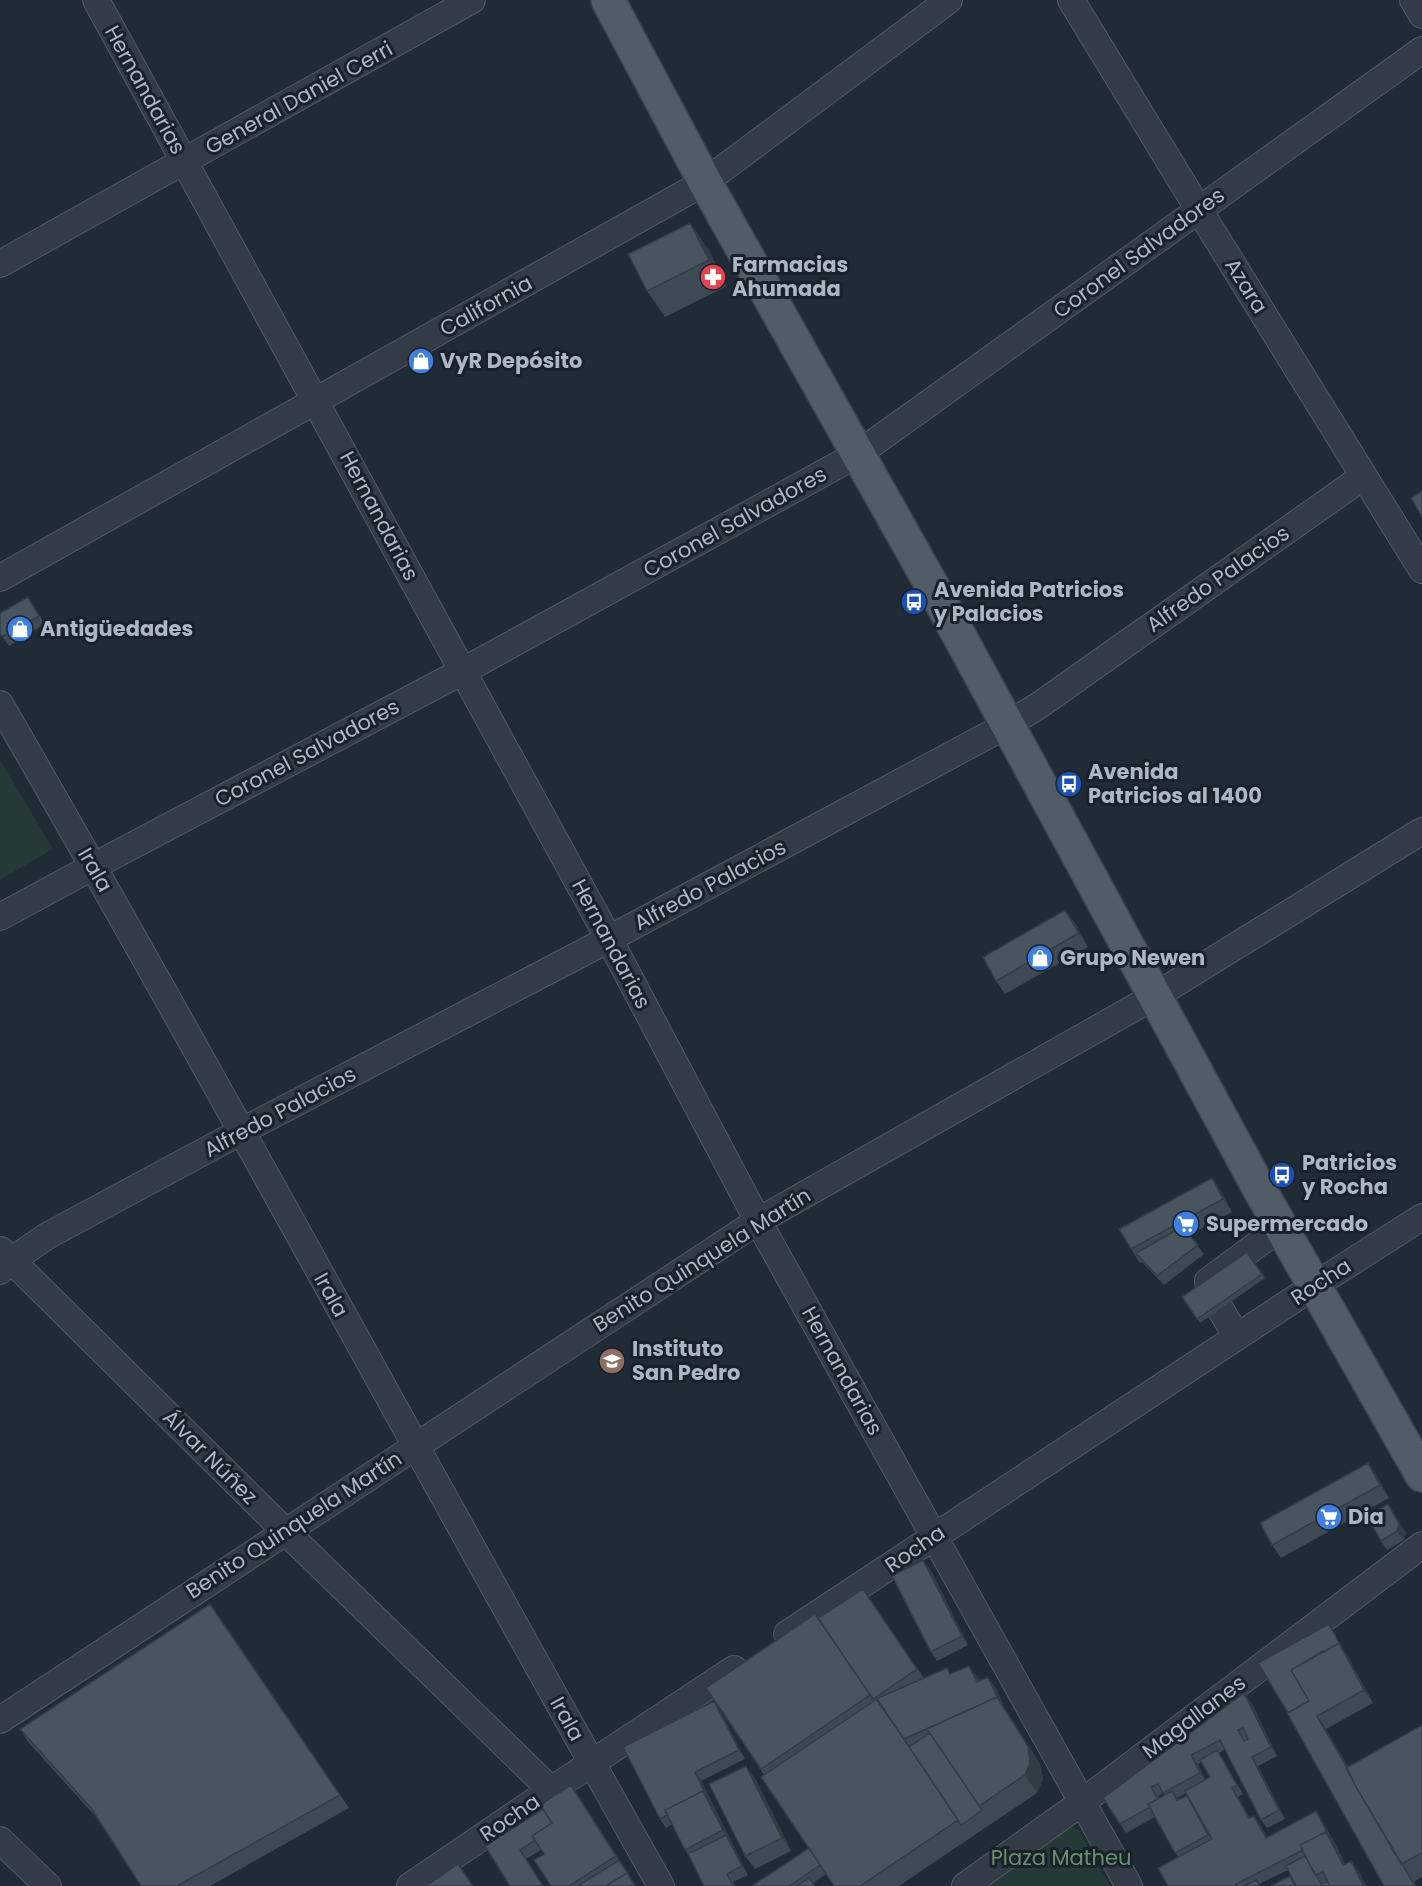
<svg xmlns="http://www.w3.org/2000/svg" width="1422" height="1886" font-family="Poppins,sans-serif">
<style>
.green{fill:#253938}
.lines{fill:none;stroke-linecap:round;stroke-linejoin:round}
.minor-casing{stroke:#515a64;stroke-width:28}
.major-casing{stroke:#3d454f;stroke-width:36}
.minor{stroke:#333c46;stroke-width:26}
.major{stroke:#515c66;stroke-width:33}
.wall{fill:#3e4953;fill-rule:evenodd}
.shaded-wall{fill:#323c44}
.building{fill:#485561;stroke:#323c44;stroke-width:1.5;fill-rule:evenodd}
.labels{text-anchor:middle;stroke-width:6;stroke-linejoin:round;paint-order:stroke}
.street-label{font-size:21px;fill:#adb7c3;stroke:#19212a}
.poi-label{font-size:21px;font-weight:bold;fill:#adb7c3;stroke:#19212a;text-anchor:start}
.park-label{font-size:21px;fill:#66916d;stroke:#19212a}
</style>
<rect width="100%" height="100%" fill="#202b35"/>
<path class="green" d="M0 760 53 849 0 880Z
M1060 1824 1078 1829 1110 1886H973Z"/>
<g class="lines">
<defs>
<path id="minor" d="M96 0 609 939 758 1221 1129 1886
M1071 0 1199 210 1422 570
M1413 0 1422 15
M0 264 472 0
M0 578 705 182 949 0
M0 704C226 1095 439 1493 661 1886
M0 917 94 866 463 671 858 454 1422 50
M1 1250 285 1531 551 1790
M0 1271 11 1261 47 1236 242 1131 609 939 1007 725 1038 706 1364 476
M1237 1337 1209 1290 1208 1281 1281 1227
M787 1634 1314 1286 1422 1217
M0 1720 758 1221 1155 996 1422 831
M0 1840 48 1886
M410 1886 551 1790 734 1669
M965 1886 1081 1803 1422 1545"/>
<path id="major" d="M608 0 705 182 935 591 1260 1190 1422 1475"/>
</defs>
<use href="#minor" class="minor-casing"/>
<use href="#major" class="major-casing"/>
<use href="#minor" class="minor"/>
<use href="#major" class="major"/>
</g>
<path class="wall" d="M690 223 708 249 727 286 665 317 647 291Z
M28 597 45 624 9 646 0 633Z
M1065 910 1075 923 1088 947 1005 994 996 981Z
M1212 1178 1221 1191 1232 1212 1189 1235 1204 1254 1164 1285 1142 1262 1140 1263 1131 1249Z
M1247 1252 1265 1278 1200 1323 1182 1297Z
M1368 1463 1377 1476 1389 1498 1281 1558 1272 1545Z
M1388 1504 1406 1533 1404 1540 1387 1550 1381 1541Z
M930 1569 968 1645 937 1661 931 1652Z
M863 1589 924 1678 947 1668 951 1674 979 1679V1680L988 1677 997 1690 1004 1707 1040 1764 1043 1779 1037 1793 899 1886H834L826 1874 813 1883 815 1886H754L809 1848 764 1775 706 1688 819 1619Z
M210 1604 349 1808 210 1886H141L97 1818 29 1743 20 1729Z
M1329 1624 1348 1657 1373 1703 1326 1729 1348 1767 1422 1725V1877L1414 1882 1416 1886H1384L1287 1713Z
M714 1701 720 1710 745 1759 701 1781 748 1875 733 1882 735 1886H704L672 1824 666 1828 660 1819Z
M1251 1702 1277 1756 1258 1766 1285 1819 1267 1828 1261 1820 1225 1749 1219 1753 1243 1794 1238 1797 1250 1818 1260 1824 1267 1837 1316 1811 1322 1820 1345 1864 1351 1861 1360 1874 1366 1886H1271L1293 1881 1288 1870 1259 1884 1260 1886H1168L1178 1857 1155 1817 1126 1833 1103 1798ZM1201 1762 1210 1777 1205 1780 1198 1764ZM1163 1793 1164 1795 1159 1798 1158 1796ZM1186 1793 1190 1800H1178L1177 1798Z
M746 1766 756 1780 791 1851 755 1869 745 1856Z
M580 1798 636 1886H551L544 1854 541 1850 526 1859 485 1846Z"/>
<path class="shaded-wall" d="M690 223 708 249 727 286 709 260Z
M1065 910 1075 923 1088 947 1079 933Z
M1212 1178 1221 1191 1232 1212 1223 1199Z
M1368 1463 1377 1476 1389 1498 1380 1485Z
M1388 1504 1406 1533 1404 1540 1397 1531Z
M923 1560 930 1569 968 1645 962 1636Z
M1329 1624 1348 1657 1373 1703 1364 1690Z
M969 1666 979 1679 986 1695 977 1682Z
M988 1677 997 1690 1004 1707 1040 1764 1043 1779 1037 1793 1025 1775 997 1698Z
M1244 1693 1251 1702 1277 1756 1271 1747Z
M714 1701 720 1710 745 1759 739 1750Z
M1317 1716 1326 1729 1403 1863 1402 1864Z
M1217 1750 1223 1759 1243 1794 1237 1785Z
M1191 1755 1198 1764 1206 1782 1200 1773Z
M1252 1757 1258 1766 1285 1819 1279 1810Z
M746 1766 756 1780 791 1851 782 1838Z
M695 1772 701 1781 713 1804 706 1795Z
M571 1785 580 1798 636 1886H635Z
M1232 1788 1238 1797 1255 1827 1249 1818Z
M703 1791 712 1804 748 1875 742 1866Z
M1316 1811 1322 1820 1336 1845 1352 1878 1343 1865Z
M1254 1816 1260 1824 1273 1847 1266 1838Z
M1351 1861 1360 1874 1366 1886H1364L1363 1885Z"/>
<path class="building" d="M690 223 709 260 647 291 628 254Z
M1422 491V517L1411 498Z
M28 597 39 616 2 637 0 633V613Z
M1065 910 1079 933 996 981 983 957Z
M1212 1178 1223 1199 1131 1249 1119 1229Z
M1182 1227 1198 1245 1157 1276 1136 1253Z
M1247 1252 1262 1274 1197 1319 1182 1297Z
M1368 1463 1380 1485 1272 1545 1260 1523Z
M1388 1504 1399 1524 1397 1531 1381 1541 1367 1516Z
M923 1560 962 1636 931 1652 892 1576Z
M863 1589 917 1669 873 1699 818 1618Z
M210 1604 340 1795 177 1886H141L91 1808 20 1729Z
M815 1614 870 1695 761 1769 706 1688Z
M1329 1624 1342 1648 1339 1643 1324 1652 1323 1651 1291 1670 1309 1701 1288 1713 1258 1663Z
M1339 1643 1364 1690 1317 1716 1347 1768 1356 1787 1415 1886H1384L1287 1713 1309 1701 1291 1670Z
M969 1666 977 1682 988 1677 997 1697 904 1739 876 1699 947 1668 950 1674Z
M1244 1693 1271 1747 1252 1757 1279 1810 1261 1820 1220 1740 1191 1755 1200 1773 1163 1793 1158 1784 1151 1787 1158 1799 1148 1804 1150 1807 1120 1824 1103 1798ZM1243 1728 1248 1739 1244 1741 1238 1730Z
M997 1697 1028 1746 1030 1762 1025 1775 979 1806 927 1729Z
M877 1699 958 1820 860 1886H834L761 1777Z
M714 1701 739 1750 695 1772 706 1795 703 1791 665 1810 667 1815 660 1819 623 1747Z
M1422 1725V1853L1401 1864 1356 1787 1346 1768Z
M930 1733 982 1810 961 1825 909 1747Z
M1217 1750 1237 1785 1232 1788 1249 1818 1254 1816 1266 1838 1316 1811 1329 1836 1326 1832 1300 1845 1303 1850 1236 1884 1237 1886H1168L1158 1868 1212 1839 1185 1791 1210 1777 1200 1760Z
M746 1766 782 1838 745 1856 709 1784Z
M571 1785 616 1856 569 1886H551L534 1860 544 1854 532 1836 552 1823 540 1805Z
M703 1791 723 1830 685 1850 665 1810Z
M1172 1791 1177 1800 1187 1796 1208 1835 1175 1853 1148 1804Z
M543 1809 552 1823 532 1836 535 1840 520 1850 543 1886H510L485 1846Z
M1326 1832 1343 1865 1351 1861 1363 1885 1361 1886H1330L1323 1872 1315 1875 1300 1845Z
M726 1835 742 1866 727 1874 733 1886H704L688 1854Z
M809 1848 820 1865 789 1886H754L753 1885Z
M1305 1856 1321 1884 1327 1881 1330 1886H1296L1286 1866Z
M619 1860 630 1877 627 1873 606 1886H578Z
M458 1864 473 1886H426Z
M627 1873 635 1886H606Z
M1290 1876 1295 1886H1271Z
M809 1878 815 1886H797Z
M1256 1880 1260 1886H1244Z"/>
<defs>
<symbol id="pharmacy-disc" viewBox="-11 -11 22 22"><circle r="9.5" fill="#e0444e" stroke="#19212a"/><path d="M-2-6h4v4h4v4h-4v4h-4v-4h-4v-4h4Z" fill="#fff"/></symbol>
<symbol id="shop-disc" viewBox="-11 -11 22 22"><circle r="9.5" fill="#3f7fe0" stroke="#19212a"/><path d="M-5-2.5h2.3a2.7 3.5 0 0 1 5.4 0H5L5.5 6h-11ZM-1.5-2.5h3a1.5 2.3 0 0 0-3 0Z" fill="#fff"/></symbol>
<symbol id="bus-disc" viewBox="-11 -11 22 22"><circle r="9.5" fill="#1a4fb4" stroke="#19212a"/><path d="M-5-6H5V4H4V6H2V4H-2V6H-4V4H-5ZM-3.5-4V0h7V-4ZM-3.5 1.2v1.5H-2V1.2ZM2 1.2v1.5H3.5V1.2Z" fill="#fff"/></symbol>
<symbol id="supermarket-disc" viewBox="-11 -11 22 22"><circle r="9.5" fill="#3f7fe0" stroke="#19212a"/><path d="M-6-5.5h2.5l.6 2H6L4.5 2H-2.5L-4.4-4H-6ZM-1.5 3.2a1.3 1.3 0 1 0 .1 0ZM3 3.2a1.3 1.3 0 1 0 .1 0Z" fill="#fff"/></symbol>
<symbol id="school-disc" viewBox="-11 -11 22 22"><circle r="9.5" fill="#8d6e63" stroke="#19212a"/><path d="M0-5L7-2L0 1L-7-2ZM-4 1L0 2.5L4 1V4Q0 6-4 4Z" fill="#fff"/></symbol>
</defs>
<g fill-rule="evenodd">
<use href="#pharmacy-disc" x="698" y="262" width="30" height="30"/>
<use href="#shop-disc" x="406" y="346" width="30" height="30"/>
<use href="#bus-disc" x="899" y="587" width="30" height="30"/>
<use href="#shop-disc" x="5" y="614" width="30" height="30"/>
<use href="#bus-disc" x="1054" y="769" width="30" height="30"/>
<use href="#shop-disc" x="1025" y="943" width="30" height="30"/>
<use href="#bus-disc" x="1267" y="1160" width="30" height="30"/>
<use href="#supermarket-disc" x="1171" y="1209" width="30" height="30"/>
<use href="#school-disc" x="597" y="1346" width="30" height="30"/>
<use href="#supermarket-disc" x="1314" y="1502" width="30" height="30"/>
</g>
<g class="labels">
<g class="street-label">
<text transform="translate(145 90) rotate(61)" y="7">Hernandarias</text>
<text transform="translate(299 98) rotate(-29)" y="7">General Daniel Cerri</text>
<text transform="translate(1139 253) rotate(-36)" y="7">Coronel Salvadores</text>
<text transform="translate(1246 286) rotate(58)" y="7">Azara</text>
<text transform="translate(486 306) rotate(-29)" y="7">California</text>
<text transform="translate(379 516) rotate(62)" y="7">Hernandarias</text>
<text transform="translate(735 522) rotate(-29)" y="7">Coronel Salvadores</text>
<text transform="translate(1218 579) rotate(-35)" y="7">Alfredo Palacios</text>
<text transform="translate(307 753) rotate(-28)" y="7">Coronel Salvadores</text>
<text transform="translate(95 870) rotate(60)" y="7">Irala</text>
<text transform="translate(710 885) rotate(-28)" y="7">Alfredo Palacios</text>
<text transform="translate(611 944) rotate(62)" y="7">Hernandarias</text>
<text transform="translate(280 1112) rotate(-28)" y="7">Alfredo Palacios</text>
<text transform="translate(702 1260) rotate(-32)" y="7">Benito Quinquela Martín</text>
<text transform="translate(1321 1282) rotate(-33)" y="7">Rocha</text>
<text transform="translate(331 1295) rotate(61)" y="7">Irala</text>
<text transform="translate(842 1371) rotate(61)" y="7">Hernandarias</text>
<text transform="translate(210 1457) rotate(45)" y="7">Álvar Núñez</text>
<text transform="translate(294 1525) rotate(-33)" y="7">Benito Quinquela Martín</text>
<text transform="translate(915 1549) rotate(-34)" y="7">Rocha</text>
<text transform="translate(1194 1717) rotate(-37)" y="7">Magallanes</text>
<text transform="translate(567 1719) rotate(61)" y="7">Irala</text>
<text transform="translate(510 1818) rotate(-34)" y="7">Rocha</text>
</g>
<g class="poi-label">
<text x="732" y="272">Farmacias<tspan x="732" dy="24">Ahumada</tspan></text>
<text x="440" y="368">VyR Depósito</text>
<text x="934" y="597">Avenida Patricios<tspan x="934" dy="24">y Palacios</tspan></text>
<text x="40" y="636">Antigüedades</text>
<text x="1088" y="779">Avenida<tspan x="1088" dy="24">Patricios al 1400</tspan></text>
<text x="1060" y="965">Grupo Newen</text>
<text x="1302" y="1170">Patricios<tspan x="1302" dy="24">y Rocha</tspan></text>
<text x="1206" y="1231">Supermercado</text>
<text x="632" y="1356">Instituto<tspan x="632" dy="24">San Pedro</tspan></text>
<text x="1348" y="1524">Dia</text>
</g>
<g class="park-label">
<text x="1061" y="1865">Plaza Matheu</text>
</g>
</g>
</svg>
